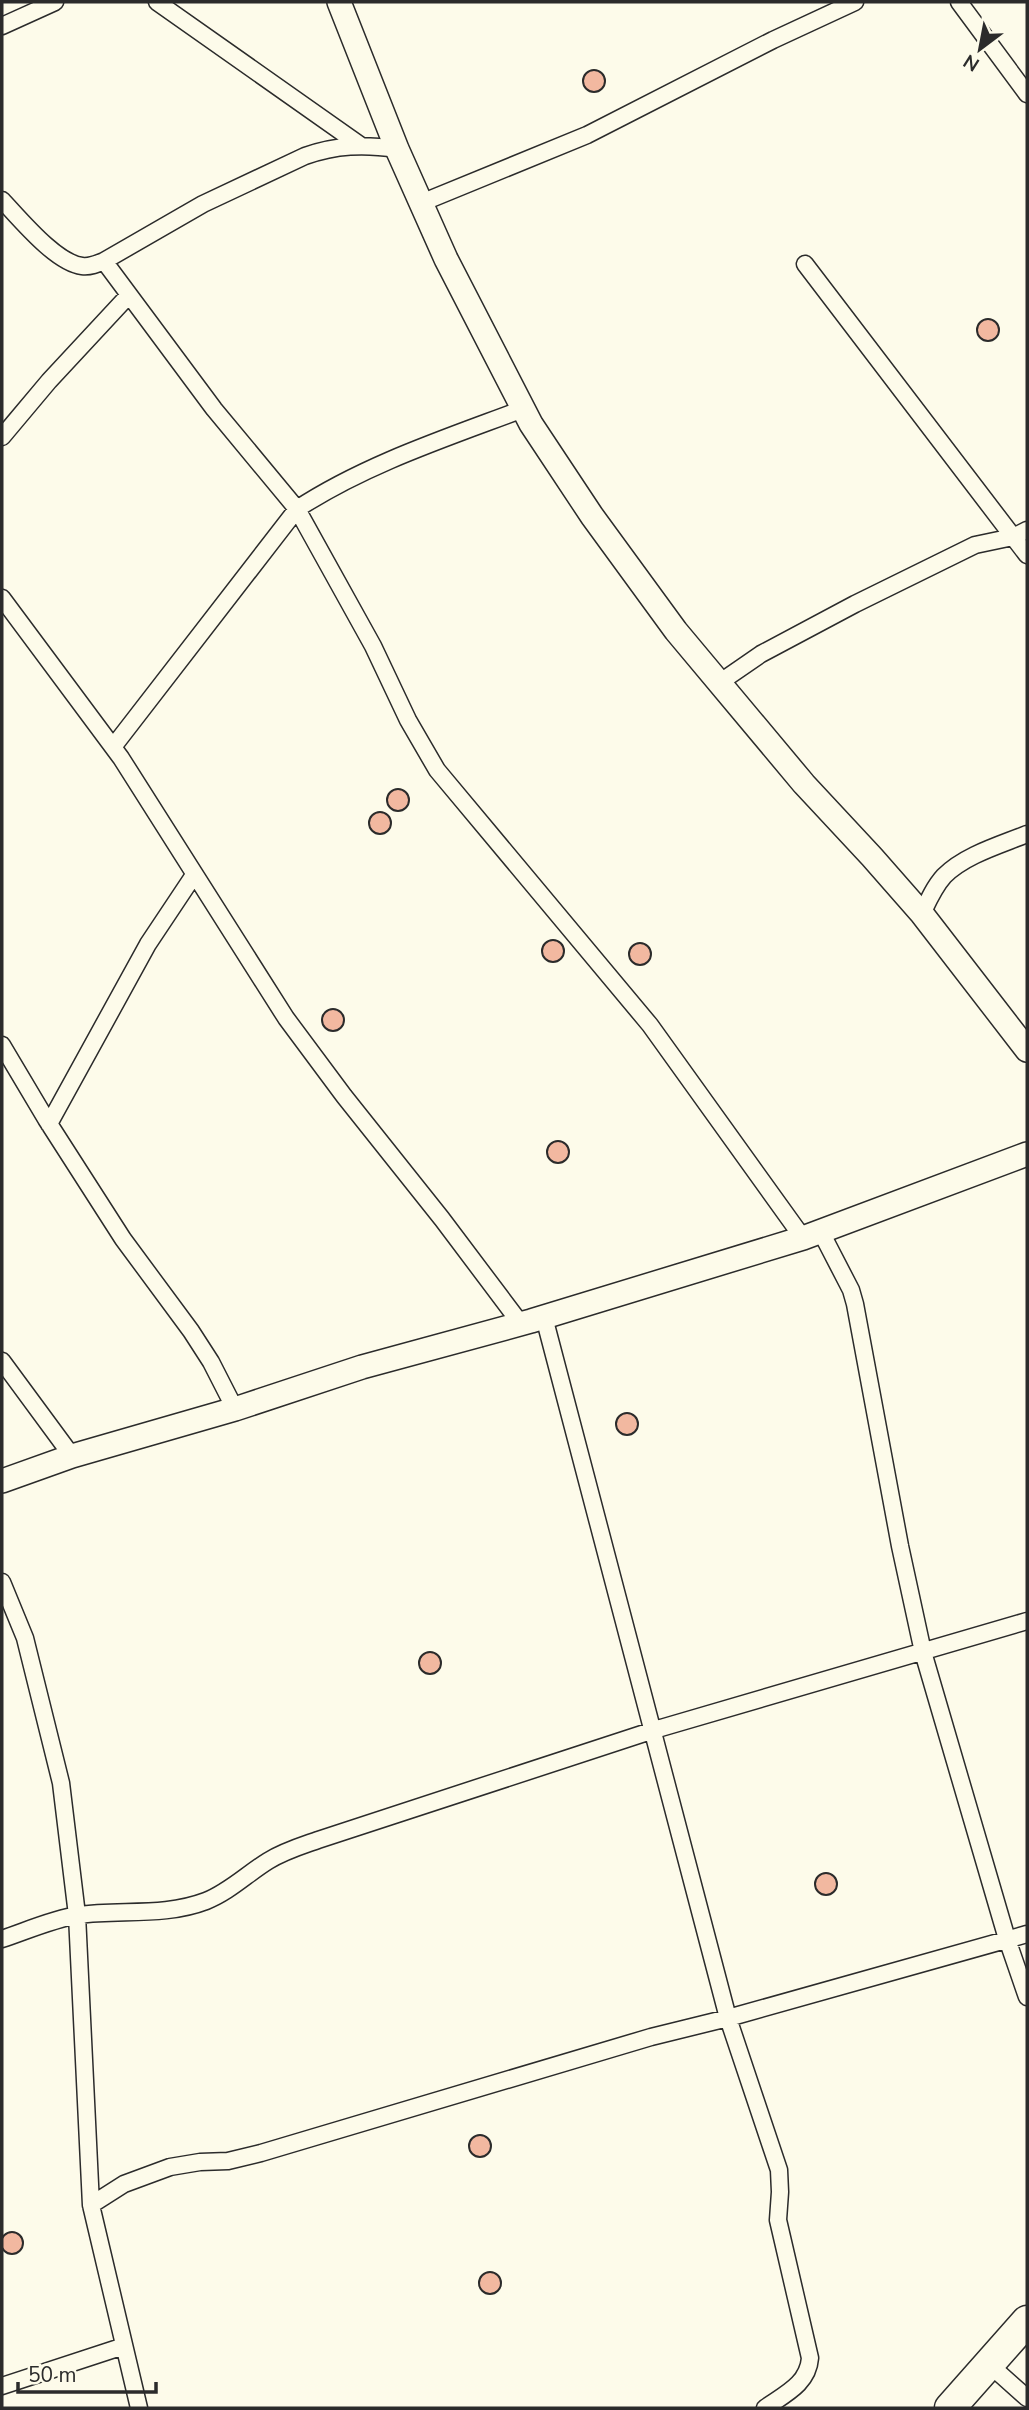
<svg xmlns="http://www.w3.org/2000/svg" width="1029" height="2410" font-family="'Nunito Sans',sans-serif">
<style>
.building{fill:#f2b8a0;stroke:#2b2b2b;stroke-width:2}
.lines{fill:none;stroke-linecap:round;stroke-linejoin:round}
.street-casing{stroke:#2b2b2b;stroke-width:19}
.secondary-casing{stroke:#2b2b2b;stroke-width:26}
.highway-casing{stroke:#2b2b2b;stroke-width:33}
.street{stroke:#fdfbea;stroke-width:16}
.secondary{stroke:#fdfbea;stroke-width:23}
.highway{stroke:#fdfbea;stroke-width:30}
</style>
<rect width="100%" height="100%" fill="#fdfbea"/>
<path class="building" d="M583 81a11 11 0 1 1 22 0a11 11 0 1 1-22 0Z
M977 330a11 11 0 1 1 22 0a11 11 0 1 1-22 0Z
M387 800a11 11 0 1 1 22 0a11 11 0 1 1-22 0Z
M369 823a11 11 0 1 1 22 0a11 11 0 1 1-22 0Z
M542 951a11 11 0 1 1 22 0a11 11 0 1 1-22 0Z
M629 954a11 11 0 1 1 22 0a11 11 0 1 1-22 0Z
M322 1020a11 11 0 1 1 22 0a11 11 0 1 1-22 0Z
M547 1152a11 11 0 1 1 22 0a11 11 0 1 1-22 0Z
M616 1424a11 11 0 1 1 22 0a11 11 0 1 1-22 0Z
M419 1663a11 11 0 1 1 22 0a11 11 0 1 1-22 0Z
M815 1884a11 11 0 1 1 22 0a11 11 0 1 1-22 0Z
M469 2146a11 11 0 1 1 22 0a11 11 0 1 1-22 0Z
M1 2243a11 11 0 1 1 22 0a11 11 0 1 1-22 0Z
M479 2283a11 11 0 1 1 22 0a11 11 0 1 1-22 0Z"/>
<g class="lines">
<defs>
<path id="street" d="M157 2 360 145
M959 2 1027 94
M2 26 55 2
M2 200C20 219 56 263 82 266 90 267 97 264 104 261L203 204 305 156C336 145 364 144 397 149
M421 203 587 135 773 40 855 2
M104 261 214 409 297 509 373 646 408 720 437 770 650 1025 803 1238
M805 264 1027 555
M2 437 49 381 128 296
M2 598 121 758 286 1018 344 1096 442 1219 521 1324
M719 683 761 654 855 604 975 545 1013 537 1027 530
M113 747 297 509C366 464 446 438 523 409
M922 914C928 901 934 887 944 876 965 855 1000 845 1027 834
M2 1045 46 1119 123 1239 191 1331 211 1362 235 1409
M49 1124 148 944 194 875
M821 1232 851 1290 855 1304 900 1546 923 1652 1007 1939 1027 1997
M544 1317 728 2018 779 2170 780 2192 778 2220 810 2358C808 2384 785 2394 765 2408
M2 1361 72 1456
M2 1582 25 1638 61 1783 77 1915 91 2205 139 2408
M2 1939C26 1931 53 1919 78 1915 121 1909 164 1917 206 1901 229 1892 247 1874 268 1861 284 1851 301 1846 318 1840L654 1730 1027 1621
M91 2205 124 2184 170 2167 200 2162 228 2161 261 2153 651 2037 728 2018 1027 1934
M990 2365 1027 2398
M2 2386 124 2346"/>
<path id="secondary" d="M339 2 397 149 446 259 531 424 592 516 676 631 804 784 872 857 922 914 1027 1050
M2 1481 72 1456 235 1409 362 1367 531 1321 803 1238 1027 1154"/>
<path id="highway" d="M950 2408 1027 2321"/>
</defs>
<use href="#street" class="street-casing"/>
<use href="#secondary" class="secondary-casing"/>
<use href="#highway" class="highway-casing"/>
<use href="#street" class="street"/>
<use href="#secondary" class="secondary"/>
<use href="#highway" class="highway"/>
</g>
<rect width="1029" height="2410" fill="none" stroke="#2b2b2b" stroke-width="7"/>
<g transform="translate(980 49) rotate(212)" stroke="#fdfbea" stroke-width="5" paint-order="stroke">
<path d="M0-5L12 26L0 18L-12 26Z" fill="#2b2b2b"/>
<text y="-10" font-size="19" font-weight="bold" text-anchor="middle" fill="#2b2b2b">N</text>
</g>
<path d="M18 2382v10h138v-10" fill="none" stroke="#2b2b2b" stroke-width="3.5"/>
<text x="28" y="2382" font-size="21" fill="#2b2b2b" stroke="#fdfbea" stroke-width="5" paint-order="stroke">50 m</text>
</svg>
